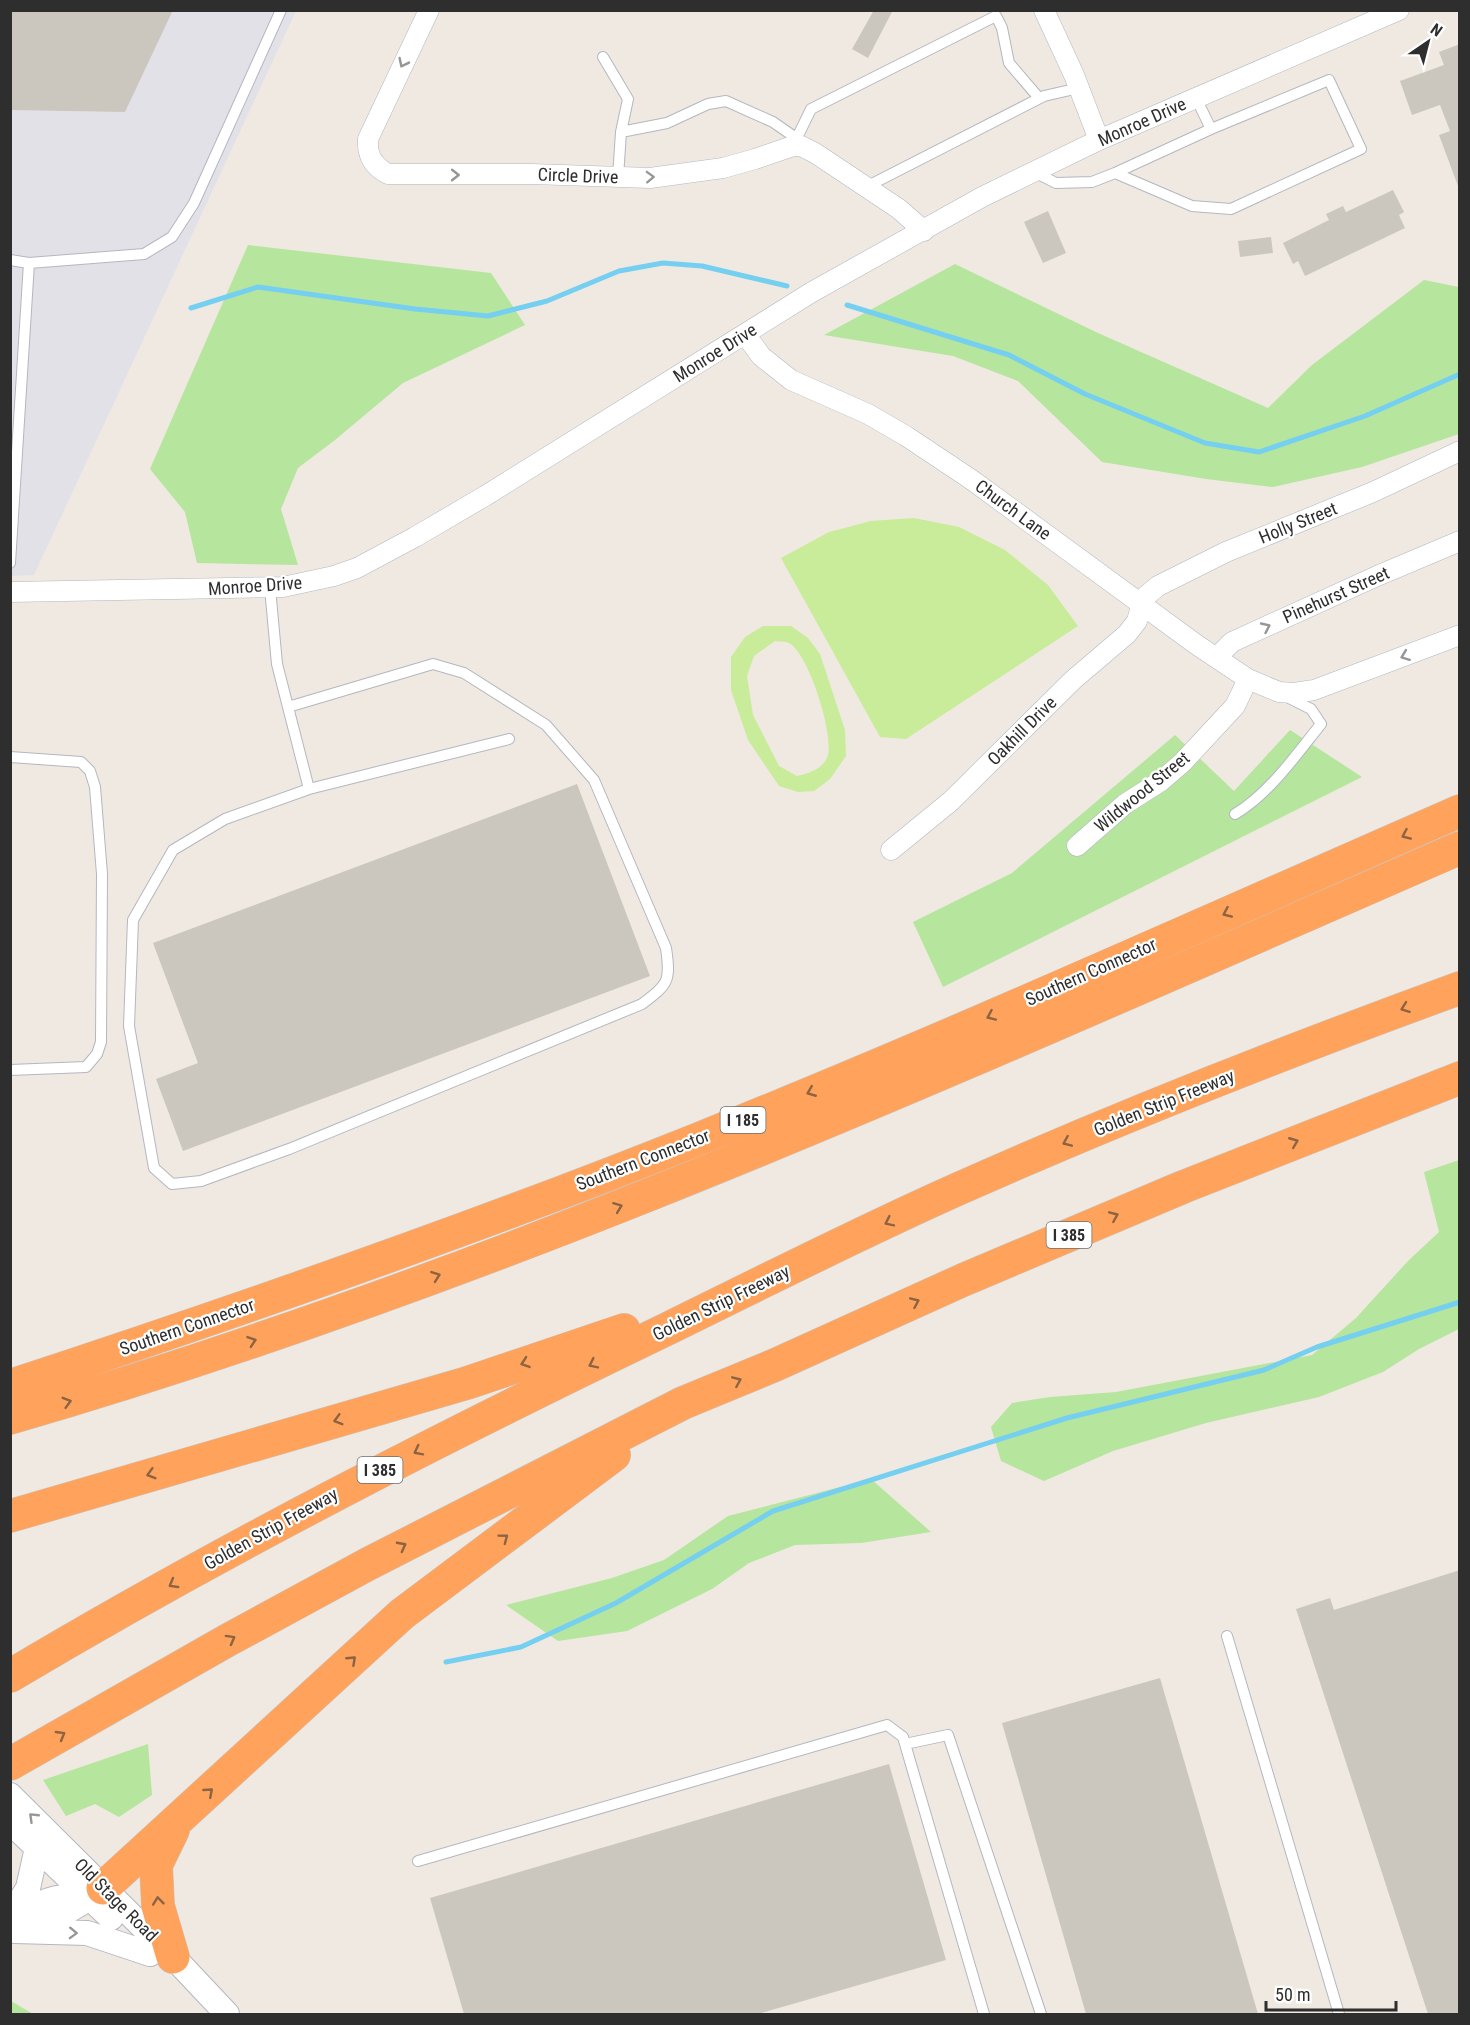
<svg xmlns="http://www.w3.org/2000/svg" width="1470" height="2025" font-family="'Roboto Condensed',sans-serif">
<style>
.industrial{fill:#e3e1e8}
.green{fill:#b6e59e}
.pitch{fill:#c9ec9a;fill-rule:evenodd}
.lines{fill:none;stroke-linecap:round;stroke-linejoin:round}
.stream{stroke:#75cff0;stroke-width:5}
.building{fill:#cbc7bf}
.service-casing{stroke:#b4b7c1;stroke-width:12}
.minor-casing{stroke:#b4b7c1;stroke-width:21}
.tertiary-casing{stroke:#b4b7c1;stroke-width:26}
.motorway-casing{stroke:#c9c9c9;stroke-width:34}
.service{stroke:#fff;stroke-width:10}
.minor{stroke:#fff;stroke-width:20}
.tertiary{stroke:#fff;stroke-width:24}
.motorway{stroke:#ffa35c;stroke-width:33}
.oneway{stroke:#969696}
.oneway2{stroke:#8c6343}
.labels{text-anchor:middle;stroke-width:4.5;stroke-linejoin:round;paint-order:stroke}
.shield{fill:#fff;stroke:#6d6d6d;stroke-width:1.5}
.shield-label{font-size:16px;font-weight:bold;fill:#2e2e2e}
.street-label{font-size:18px;fill:#2e2e2e;stroke:#fff}
</style>
<rect width="100%" height="100%" fill="#efe9e1"/>
<path class="industrial" d="M11 11H296L34 575 11 576Z"/>
<path class="green" d="M248 245 491 273 525 325 403 383 335 440 298 468 281 509 298 565 197 563 185 512 150 469Z
M955 264 1098 333 1268 408 1312 365 1424 280 1459 287V434L1362 467 1273 487 1206 479 1102 462 1018 381 953 356 824 335Z
M1290 730 1362 777 943 987 913 922 1012 873 1175 735 1234 791Z
M1459 1160V1329L1419 1349 1383 1372 1319 1397 1206 1423 1113 1451 1044 1481 1001 1461 991 1427 1012 1403 1050 1397 1116 1392 1312 1355 1356 1318 1408 1261 1439 1232 1424 1172Z
M871 1479 931 1532 861 1543 795 1545 749 1563 712 1589 627 1631 558 1641 506 1605 612 1578 664 1560 728 1516Z
M148 1744 152 1795 119 1817 95 1804 66 1816 43 1780Z
M10 2001H11L33 2014H11Z"/>
<path class="pitch" d="M914 518 959 527 1005 550 1048 585 1078 626 906 739 880 737 781 558 829 532 871 521Z
M763 626H791L808 638 820 654 845 730 846 756 830 779 814 791 798 792 779 786 748 740 731 690V657L745 637ZM775 641C779 642 786 641 789 643 808 652 836 738 827 758 821 770 809 773 797 776L779 766 753 715 747 676 754 656Z"/>
<g class="lines">
<path class="stream" d="M847 305 1009 355 1085 394 1205 443 1259 452 1365 416 1460 374
M191 308 258 287 415 309 488 316 547 301 619 271 663 263 702 266 787 286
M446 1662 521 1647 616 1603 773 1511 1067 1418 1264 1370 1317 1347 1460 1302"/>
</g>
<path class="building" d="M10 10H173L125 112 10 110Z
M874 10H893L868 58 852 49Z
M1460 44V186H1458L1439 135 1450 131 1440 105 1412 115 1400 81 1444 65 1439 52Z
M1393 190 1404 212 1399 215 1405 228 1305 276 1298 261 1293 264 1283 243 1329 220 1326 214 1343 206 1346 212Z
M1048 211 1066 253 1043 263 1024 222Z
M1271 237 1273 253 1240 257 1238 241Z
M577 784 650 976 183 1151 156 1079 198 1063 153 943Z
M1460 1570V2014H1428L1296 1609 1330 1598 1334 1610Z
M1160 1678 1258 2014H1086L1002 1723Z
M889 1764 946 1960 758 2014H464L430 1898Z"/>
<g class="lines">
<defs>
<path id="service" d="M603 57 628 99 621 132 618 177
M1196 98 1211 129 1329 80 1361 149 1231 209 1192 206 1115 173 1211 129
M621 132 667 123 708 104 726 101 773 122 796 138
M793 146 811 109 996 16 1002 28 1009 63 1039 98
M1034 172 1056 183 1092 182 1115 173
M866 187 1044 96 1079 88
M10 260 29 263 144 254 172 237 194 203 281 10
M10 563 29 263
M270 588 277 664 309 789
M288 707 433 664 464 673 546 725 594 780 666 948C671 982 668 984 642 1004L289 1149 201 1181 172 1184 154 1168 129 1026 133 920 173 850 225 819 309 789 509 739
M10 757 81 762 90 771 95 787 102 874 101 1042 97 1054 86 1067 10 1070
M1235 814C1269 794 1296 755 1321 724L1311 709 1287 697
M1227 1636 1339 2014
M905 1744 948 1735 1041 2014
M418 1861 887 1725 903 1737 984 2014"/>
<path id="minor" d="M429 10 368 139C367 156 373 166 388 174H532L650 178 723 168 755 159 793 146H801L815 153 899 209 924 231
M1044 10 1074 75 1099 140
M745 334 761 356 791 380 868 414 906 436 972 480 1197 645 1248 679 1279 692 1294 693 1314 690 1460 635
M10 592 283 587 334 576 357 568 415 537 485 496 812 292 982 197 1099 140 1399 10
M1217 657 1232 642 1377 576 1460 541
M1077 846 1125 804 1161 781 1182 763 1235 706 1248 679
M891 850 951 801 1073 680 1127 634 1137 621 1142 603 1146 596 1158 586 1226 552 1373 492 1460 451"/>
<path id="tertiary" d="M10 1795 179 1963 227 2014
M10 1822 111 1918
M10 1917 28 1888 37 1848
M10 1920C28 1909 51 1895 72 1897
M26 1928C52 1922 80 1905 101 1890
M15 1931 87 1933 150 1954"/>
<path id="motorway" d="M10 1386C241 1310 471 1230 696 1140 953 1037 1206 922 1460 811
M10 1418C510 1273 984 1055 1460 848
M10 1516 467 1383 624 1330
M10 1676C223 1549 443 1437 667 1329 763 1282 859 1233 958 1189 1122 1116 1290 1050 1460 988
M10 1764 228 1640 368 1564 683 1403 775 1365 963 1280 1183 1187 1460 1078
M173 1830 156 1865 158 1906 173 1957
M103 1888 402 1614 614 1455"/>
</defs>
<use href="#service" class="service-casing"/>
<use href="#minor" class="minor-casing"/>
<use href="#tertiary" class="tertiary-casing"/>
<use href="#motorway" class="motorway-casing"/>
<use href="#service" class="service"/>
<use href="#minor" class="minor"/>
<use href="#tertiary" class="tertiary"/>
<use href="#motorway" class="motorway"/>
</g>
<defs><path id="oneway-chevron" d="M-2-3.5L2.5 0L-2 3.5" fill="none" stroke-width="1.6" stroke-linecap="round" stroke-linejoin="round" transform="scale(1.5)"/></defs>
<g class="oneway">
<use href="#oneway-chevron" transform="translate(403 63) rotate(116)"/>
<use href="#oneway-chevron" transform="translate(455 175)"/>
<use href="#oneway-chevron" transform="translate(650 177) rotate(-2)"/>
<use href="#oneway-chevron" transform="translate(1266 627) rotate(-25)"/>
<use href="#oneway-chevron" transform="translate(1405 656) rotate(159)"/>
<use href="#oneway-chevron" transform="translate(33 1817) rotate(-136)"/>
<use href="#oneway-chevron" transform="translate(73 1933) rotate(2)"/>
</g>
<g class="oneway2">
<use href="#oneway-chevron" transform="translate(1406 835) rotate(156)"/>
<use href="#oneway-chevron" transform="translate(1227 913) rotate(156)"/>
<use href="#oneway-chevron" transform="translate(1405 1008) rotate(160)"/>
<use href="#oneway-chevron" transform="translate(991 1016) rotate(156)"/>
<use href="#oneway-chevron" transform="translate(811 1092) rotate(158)"/>
<use href="#oneway-chevron" transform="translate(1067 1142) rotate(157)"/>
<use href="#oneway-chevron" transform="translate(1294 1142) rotate(-22)"/>
<use href="#oneway-chevron" transform="translate(618 1207) rotate(-21)"/>
<use href="#oneway-chevron" transform="translate(1114 1216) rotate(-23)"/>
<use href="#oneway-chevron" transform="translate(889 1222) rotate(154)"/>
<use href="#oneway-chevron" transform="translate(436 1276) rotate(-20)"/>
<use href="#oneway-chevron" transform="translate(915 1302) rotate(-24)"/>
<use href="#oneway-chevron" transform="translate(252 1341) rotate(-19)"/>
<use href="#oneway-chevron" transform="translate(525 1363) rotate(161)"/>
<use href="#oneway-chevron" transform="translate(593 1364) rotate(154)"/>
<use href="#oneway-chevron" transform="translate(737 1381) rotate(-23)"/>
<use href="#oneway-chevron" transform="translate(67 1402) rotate(-16)"/>
<use href="#oneway-chevron" transform="translate(338 1420) rotate(164)"/>
<use href="#oneway-chevron" transform="translate(418 1451) rotate(153)"/>
<use href="#oneway-chevron" transform="translate(151 1474) rotate(164)"/>
<use href="#oneway-chevron" transform="translate(504 1538) rotate(-37)"/>
<use href="#oneway-chevron" transform="translate(402 1546) rotate(-28)"/>
<use href="#oneway-chevron" transform="translate(173 1584) rotate(150)"/>
<use href="#oneway-chevron" transform="translate(231 1639) rotate(-29)"/>
<use href="#oneway-chevron" transform="translate(352 1660) rotate(-43)"/>
<use href="#oneway-chevron" transform="translate(61 1735) rotate(-30)"/>
<use href="#oneway-chevron" transform="translate(209 1792) rotate(-41)"/>
<use href="#oneway-chevron" transform="translate(158 1901) rotate(-96)"/>
</g>
<g class="labels">
<g class="shield">
<rect x="720.5" y="1107" width="45" height="26" rx="4.5"/>
<rect x="1046.5" y="1222" width="45" height="26" rx="4.5"/>
<rect x="357.5" y="1457" width="45" height="26" rx="4.5"/>
</g>
<g class="shield-label">
<text x="743" y="1126">I 185</text>
<text x="1069" y="1241">I 385</text>
<text x="380" y="1476">I 385</text>
</g>
<g class="street-label">
<text transform="translate(1142 122) rotate(-24)" y="6">Monroe Drive</text>
<text transform="translate(578 176) rotate(2)" y="6">Circle Drive</text>
<text transform="translate(715 353) rotate(-32)" y="6">Monroe Drive</text>
<text transform="translate(1013 510) rotate(36)" y="6">Church Lane</text>
<text transform="translate(1298 523) rotate(-22)" y="6">Holly Street</text>
<text transform="translate(255 586) rotate(-4)" y="6">Monroe Drive</text>
<text transform="translate(1336 595) rotate(-24)" y="6">Pinehurst Street</text>
<text transform="translate(1022 731) rotate(-45)" y="6">Oakhill Drive</text>
<text transform="translate(1142 792) rotate(-39)" y="6">Wildwood Street</text>
<text transform="translate(1091 972) rotate(-24)" y="6">Southern Connector</text>
<text transform="translate(1164 1103) rotate(-22)" y="6">Golden Strip Freeway</text>
<text transform="translate(643 1160) rotate(-21)" y="6">Southern Connector</text>
<text transform="translate(721 1303) rotate(-26)" y="6">Golden Strip Freeway</text>
<text transform="translate(187 1327) rotate(-19)" y="6">Southern Connector</text>
<text transform="translate(271 1529) rotate(-29)" y="6">Golden Strip Freeway</text>
<text transform="translate(116 1900) rotate(45)" y="6">Old Stage Road</text>
</g>
</g>
<rect width="1470" height="2025" fill="none" stroke="#2e2e2e" stroke-width="24"/>
<g transform="translate(1428 42) rotate(35)" stroke="#ffffff" stroke-width="4.5" paint-order="stroke">
<path d="M0-4.5L10 22L0 15L-10 22Z" fill="#2e2e2e"/>
<text y="-9" font-size="16" font-weight="bold" text-anchor="middle" fill="#2e2e2e">N</text>
</g>
<path d="M1266 2001v9h130v-9" fill="none" stroke="#2e2e2e" stroke-width="3"/>
<text x="1275" y="2001" font-size="18" fill="#2e2e2e" stroke="#ffffff" stroke-width="4.5" paint-order="stroke">50 m</text>
</svg>
